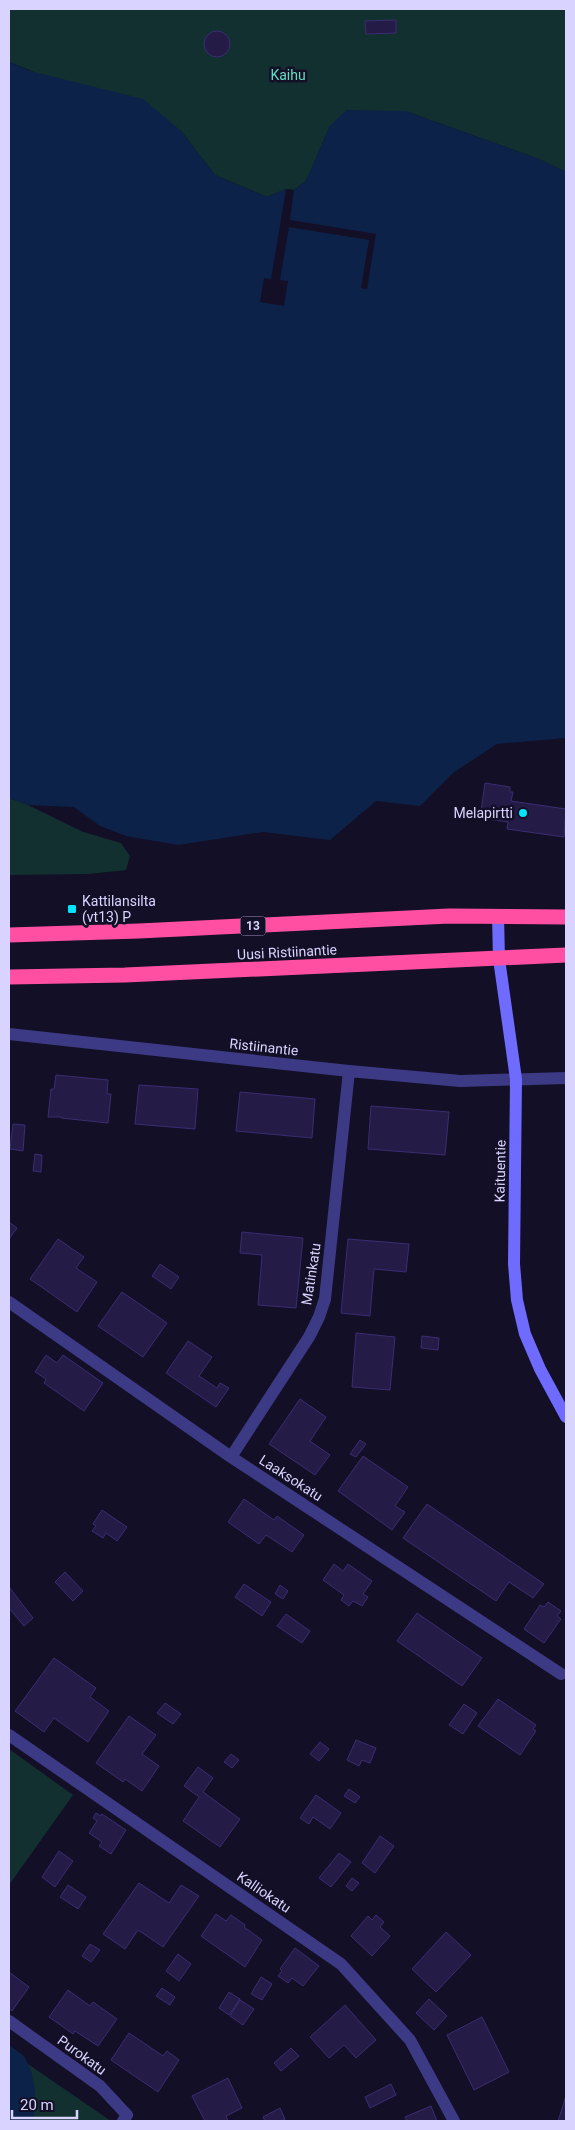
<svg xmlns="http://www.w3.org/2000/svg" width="575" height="2130" font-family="Roboto,sans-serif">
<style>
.green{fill:#12302f}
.water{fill:#0c2248}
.pier{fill:#130f26}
.building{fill:#241b47;stroke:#3b2d73}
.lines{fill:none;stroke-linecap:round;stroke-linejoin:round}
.street{stroke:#3d3a85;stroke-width:12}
.secondary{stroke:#6f6bff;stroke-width:12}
.highway{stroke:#ff4fa3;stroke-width:15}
.poi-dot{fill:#00e5ff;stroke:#130f26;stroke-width:2}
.labels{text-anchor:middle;stroke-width:5;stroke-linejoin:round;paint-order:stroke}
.shield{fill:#130f26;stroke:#9e99be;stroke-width:1}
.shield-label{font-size:12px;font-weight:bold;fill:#d9d4ff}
.park-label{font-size:14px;fill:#5fe0c0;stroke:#130f26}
.poi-label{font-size:14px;fill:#d9d4ff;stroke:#130f26;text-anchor:end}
.street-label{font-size:14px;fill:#d9d4ff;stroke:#130f26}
</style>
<rect width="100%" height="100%" fill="#130f26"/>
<path class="green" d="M9 9H566V172L539 159 405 111 330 126 306 181 294 190 286 189 267 197 215 175 181 131 9 62Z
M9 798 28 805 83 832 121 843 130 856 126 870 89 874 9 875Z
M9 1749 73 1795 9 1885Z
M9 2051 111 2121H9Z"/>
<path class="water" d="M9 62 30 71 143 99 181 131 215 175 267 197 286 189 294 190 306 181 330 126 346 110 405 111 539 159 566 172V738L497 744 453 773 420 806 376 801 330 840 263 832 178 845 126 836 100 826 74 807 28 805 9 798Z
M9 2045C14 2049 22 2053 25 2058 36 2077 37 2100 33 2121H9Z"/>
<path class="pier" d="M286 189 294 190 290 220 376 234 367 289 361 288 369 240 289 227 280 280 288 281 284 306 260 302 264 278 271 279Z"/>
<path class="building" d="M396 20V33L366 34 365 21Z
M204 44a13 13 0 1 1 26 0a13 13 0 1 1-26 0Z
M485 783 510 787V792H513L511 801 566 809 564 837 507 829 508 822 480 818Z
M56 1075 108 1080 107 1094H111L108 1123 61 1118V1117H48L51 1089H54Z
M139 1085 198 1089 195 1129 135 1124Z
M240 1092 315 1099 312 1138 236 1131Z
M371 1106 449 1112 445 1155 368 1149Z
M13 1124 25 1125 23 1151 10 1149Z
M35 1154 42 1155 41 1172 33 1171Z
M9 1222 17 1228 9 1239Z
M242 1232 303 1238 296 1308 258 1305 262 1255 240 1253Z
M58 1239 84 1257 76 1268 97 1282 77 1312 30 1279Z
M348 1239 409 1244 406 1272 374 1269 370 1316 341 1313Z
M160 1264 179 1277 171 1289 152 1276Z
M122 1292 167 1323 143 1357 98 1326Z
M356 1333 395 1337 390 1390 352 1387Z
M422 1336 439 1338 438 1350 421 1348Z
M188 1341 212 1357 199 1376 217 1388 220 1383 229 1388 216 1407 166 1373Z
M46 1355 57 1363 63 1355 103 1383 84 1411 44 1383 46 1379 35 1372Z
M300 1399 326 1417 310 1441 330 1455 315 1475 269 1444Z
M360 1440 366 1444 356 1457 350 1454Z
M363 1456 408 1487 395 1506 405 1512 392 1530 338 1491Z
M244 1499 274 1520 277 1516 304 1535 292 1552 266 1535 259 1544 228 1522Z
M427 1504 544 1584 533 1598 509 1582 496 1601 403 1538Z
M102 1510 127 1527 117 1541 106 1533 103 1538 92 1531 96 1526 93 1524Z
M334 1564 343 1571 348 1564 372 1581 363 1594 368 1597 362 1606 353 1601 349 1606 341 1600 344 1595 323 1580Z
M65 1572 83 1591 73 1601 55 1582Z
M244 1584 271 1602 262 1616 235 1597Z
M280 1585 288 1591 283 1599 275 1594Z
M9 1587 33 1618 24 1626 9 1608Z
M548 1602 561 1611 557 1616 561 1619 544 1643 524 1629 540 1605 544 1607Z
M417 1613 482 1658 462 1686 397 1641Z
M286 1614 310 1631 302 1643 277 1626Z
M54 1658 96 1688 90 1697 109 1711 88 1742 54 1718 44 1732 15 1711Z
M498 1699 536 1725 533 1729 536 1731 520 1755 478 1726Z
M165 1703 181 1714 173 1724 157 1713Z
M464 1704 477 1713 463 1734 449 1725Z
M129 1716 156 1735 142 1754 159 1766 142 1791 125 1779 123 1782 96 1763Z
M356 1740 376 1748 370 1763 362 1760 359 1766 347 1760Z
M320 1742 329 1749 319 1761 310 1754Z
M231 1754 239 1760 232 1768 224 1762Z
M198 1767 213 1778 203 1792 240 1819 220 1847 183 1821 199 1797 184 1786Z
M349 1789 360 1797 355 1803 344 1796Z
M316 1795 341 1813 330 1829 313 1817 309 1824 300 1818Z
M96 1813 101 1816 102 1814 126 1830 111 1854 99 1846 102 1842 89 1833 97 1821 93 1818Z
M380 1836 394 1846 375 1873 362 1863Z
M59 1851 73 1861 55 1887 42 1877Z
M339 1853 351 1862 331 1887 319 1878Z
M352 1878 359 1883 352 1891 346 1886Z
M139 1883 169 1903 181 1885 199 1896 163 1947 138 1930 125 1949 103 1934Z
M68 1885 86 1897 78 1909 60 1897Z
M216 1914 226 1921 231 1915 245 1925 244 1927 262 1940 245 1967 201 1936Z
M376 1915 384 1922 380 1927 390 1936 372 1956 351 1936 368 1916 372 1920Z
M446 1932 471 1955 436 1992 412 1969Z
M90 1944 100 1950 91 1962 82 1956Z
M295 1948 319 1966 303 1986 292 1978 288 1983 278 1976 282 1971 280 1969Z
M178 1954 191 1964 179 1981 166 1971Z
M9 1972 29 1987 12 2011 9 2009Z
M261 1977 272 1984 262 2000 251 1994Z
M162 1988 175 1997 170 2005 156 1996Z
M68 1990 90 2006 93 2002 117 2019 98 2046 75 2031 73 2034 49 2017Z
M229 1992 240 1999 229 2015 219 2008Z
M429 1999 447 2016 434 2030 416 2013Z
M240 2000 254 2009 243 2025 230 2016Z
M345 2005 376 2040 356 2058 344 2045 329 2058 310 2037Z
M482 2017 509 2072 474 2090 447 2035Z
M129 2033 163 2056 167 2051 179 2060 158 2092 111 2060Z
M291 2048 299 2056 281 2071 274 2063Z
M228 2078 242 2108 226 2116 228 2121H205L192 2096Z
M391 2084 396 2095 370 2108 365 2097Z
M566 2095V2121H558L563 2106Z
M431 2106 437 2121H407L405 2117Z
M280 2108 285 2119 281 2121H265L263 2117Z"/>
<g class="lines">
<path class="street" d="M9 1034 349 1071 460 1081 566 1078
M9 1302 231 1457 561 1674
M231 1457 309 1337 319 1317 325 1299 349 1071
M9 1735 341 1964 410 2040 454 2121
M9 2021 100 2086 127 2115 123 2121"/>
<path class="secondary" d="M498 916 499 959 516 1079 514 1264 517 1300 525 1334 540 1369 566 1417"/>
<path class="highway" d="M9 935 139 931 449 916 566 917
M9 977 125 975 566 955"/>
</g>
<g class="poi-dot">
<circle cx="523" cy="813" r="5"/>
<rect x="67" y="904" width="10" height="10" rx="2.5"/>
</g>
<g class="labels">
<rect class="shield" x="240.5" y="916.5" width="25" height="19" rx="4"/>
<g class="shield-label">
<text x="253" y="930">13</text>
</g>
<g class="park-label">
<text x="288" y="80">Kaihu</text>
</g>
<g class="poi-label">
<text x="513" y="818">Melapirtti</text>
<text x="82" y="906" text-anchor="start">Kattilansilta<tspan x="82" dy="16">(vt13) P</tspan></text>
</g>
<g class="street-label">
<text transform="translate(287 952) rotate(-3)" y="5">Uusi Ristiinantie</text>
<text transform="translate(264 1047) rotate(6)" y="5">Ristiinantie</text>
<text transform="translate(500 1171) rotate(-89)" y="5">Kaituentie</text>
<text transform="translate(311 1274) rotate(-81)" y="5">Matinkatu</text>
<text transform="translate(291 1478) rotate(33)" y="5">Laaksokatu</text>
<text transform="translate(264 1892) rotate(34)" y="5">Kalliokatu</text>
<text transform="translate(82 2055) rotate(36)" y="5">Purokatu</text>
</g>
</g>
<rect width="575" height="2130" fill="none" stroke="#d9d4ff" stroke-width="20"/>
<path d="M12 2110v8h65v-8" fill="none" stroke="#d9d4ff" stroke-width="2.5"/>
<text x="20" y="2110" font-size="15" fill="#d9d4ff" stroke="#130f26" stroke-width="4" paint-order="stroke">20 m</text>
</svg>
